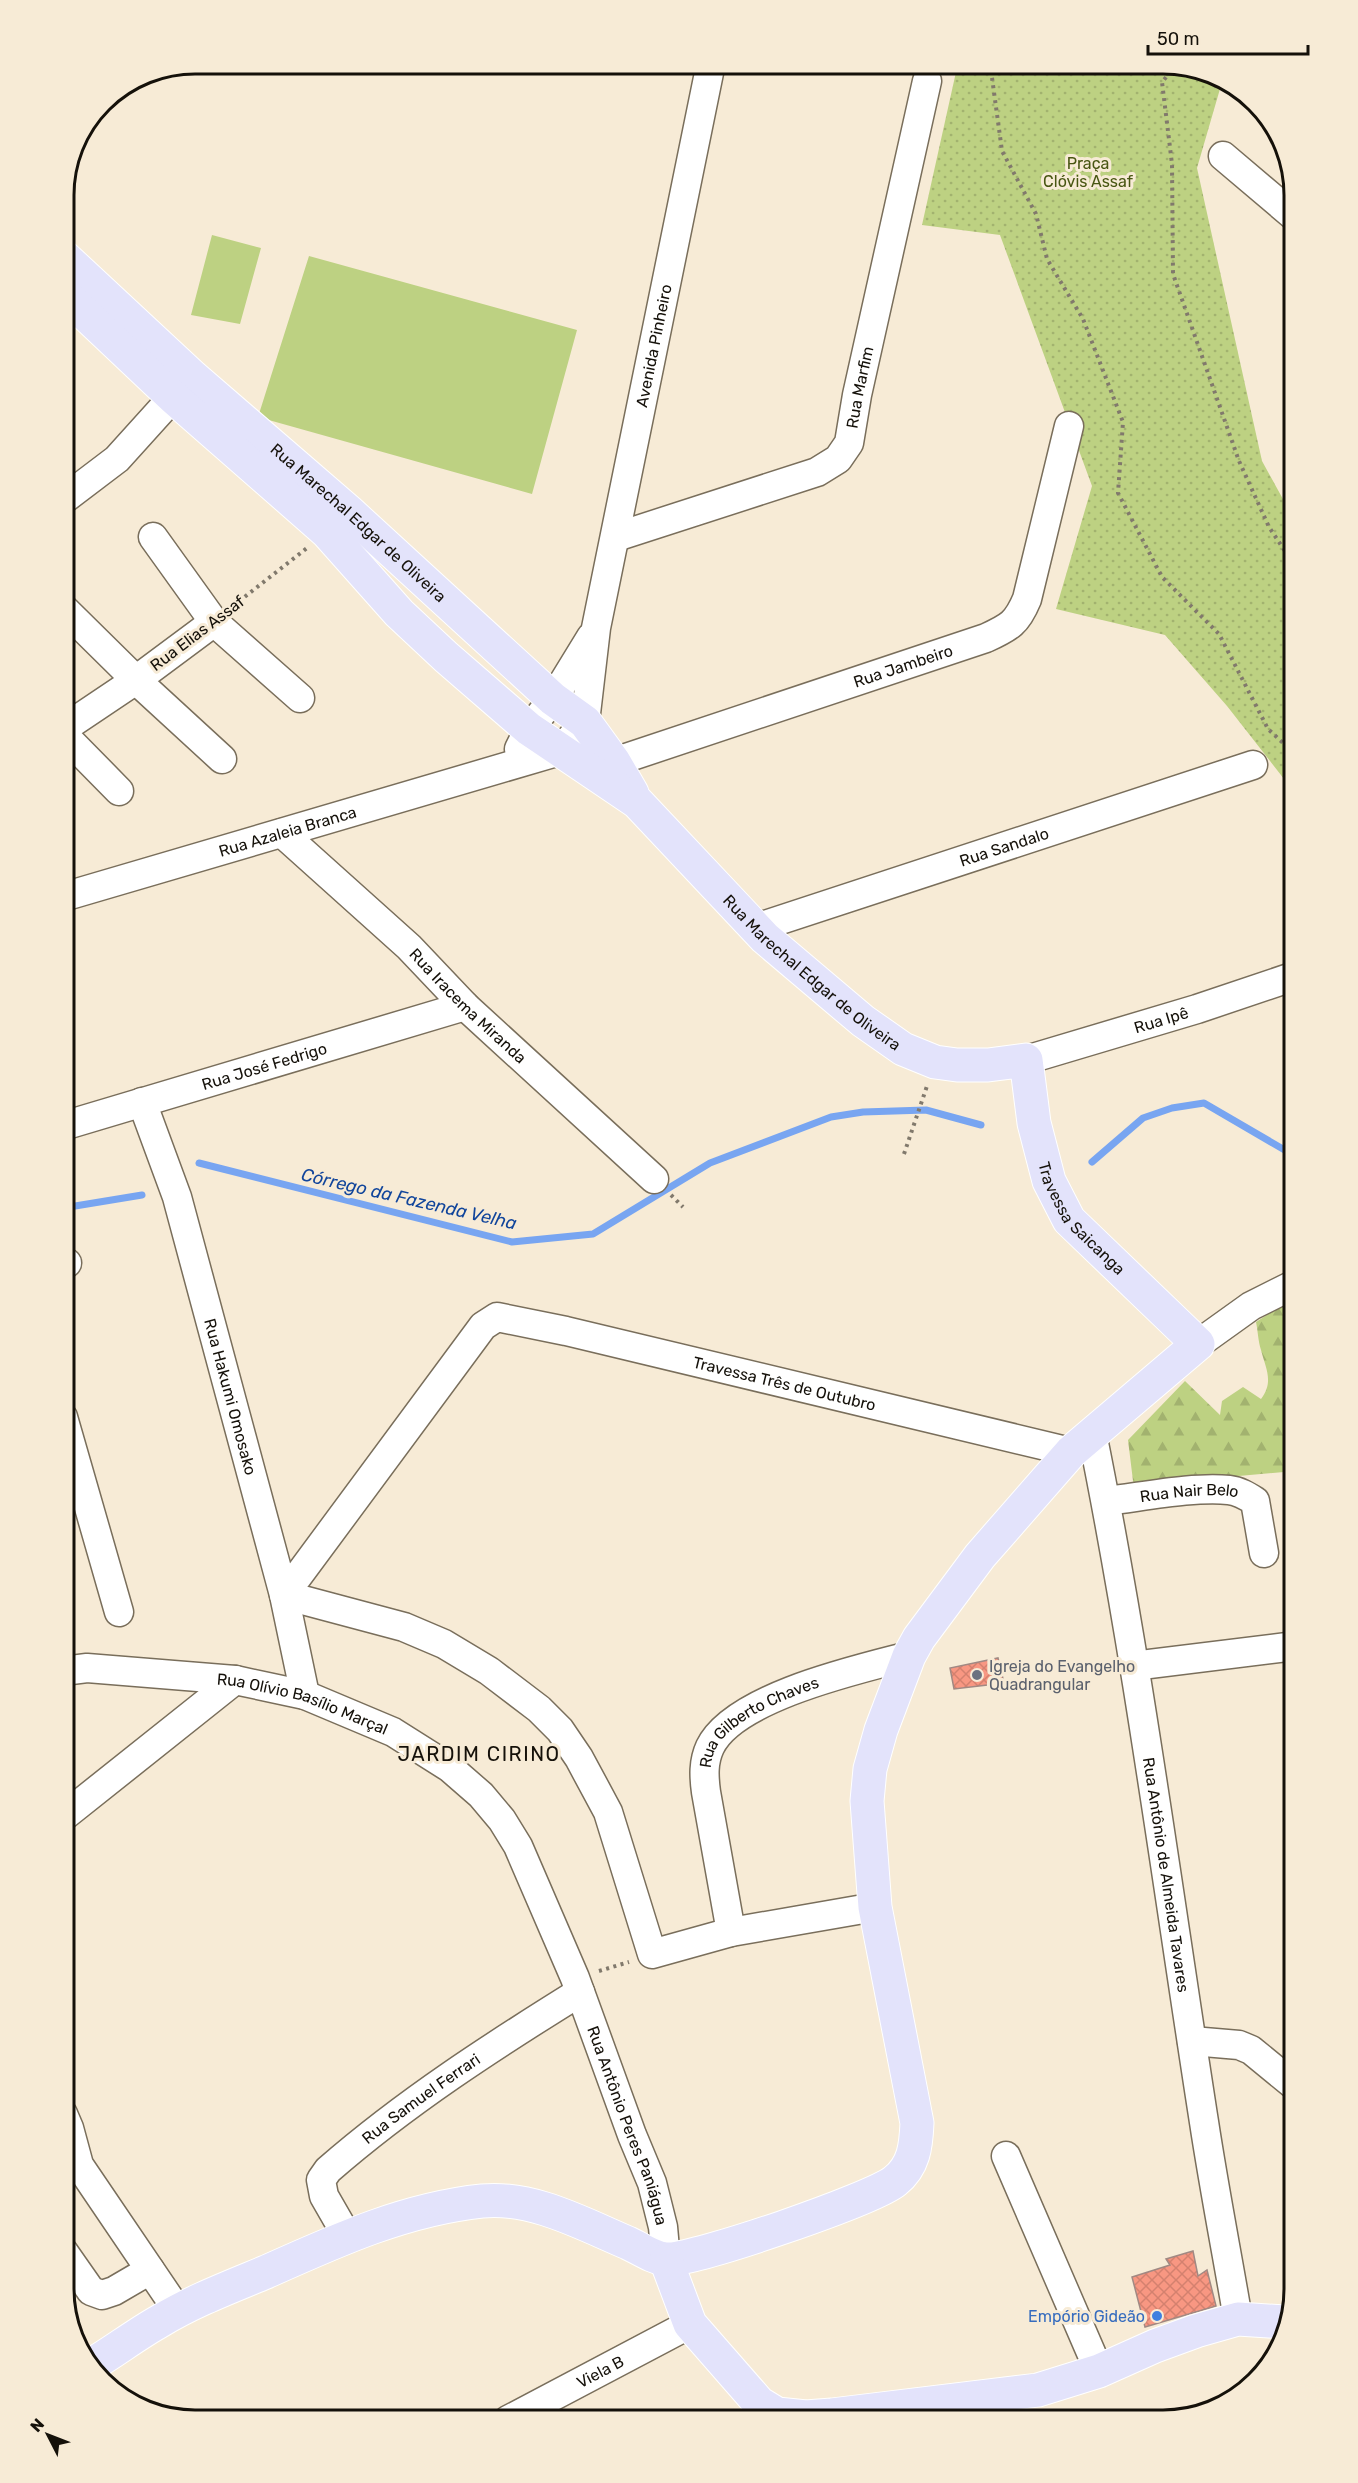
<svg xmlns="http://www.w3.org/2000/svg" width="1358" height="2483" font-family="Rubik,sans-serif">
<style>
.grass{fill:url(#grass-dots)}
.forest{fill:url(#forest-firs)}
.pitch{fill:#bdd182}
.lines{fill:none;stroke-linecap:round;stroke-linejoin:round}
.stream{stroke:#78a5f1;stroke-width:7}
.building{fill:url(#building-cross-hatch);stroke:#a18983;stroke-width:1.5}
.minor-casing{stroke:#796e5b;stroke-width:31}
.major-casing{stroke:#fff;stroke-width:35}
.path{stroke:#81796c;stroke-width:4;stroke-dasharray:3 4.5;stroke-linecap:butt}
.minor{stroke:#fff;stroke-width:28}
.major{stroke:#e3e3fb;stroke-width:33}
.worship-dot{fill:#6b7280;stroke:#f7ebd6;stroke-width:2}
.shop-dot{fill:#3f7fe0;stroke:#f7ebd6;stroke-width:2}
.labels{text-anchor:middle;stroke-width:6;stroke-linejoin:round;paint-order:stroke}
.park-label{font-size:16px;fill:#485612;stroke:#f7ebd6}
.street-label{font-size:16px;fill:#15110a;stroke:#f7ebd6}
.worship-label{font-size:16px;fill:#5b616d;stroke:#f7ebd6;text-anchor:start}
.shop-label{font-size:16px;fill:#366cbe;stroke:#f7ebd6;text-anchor:end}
.water-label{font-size:18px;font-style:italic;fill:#11459b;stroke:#f7ebd6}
.quarter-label{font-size:20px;letter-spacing:1.5px;fill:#15110a;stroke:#f7ebd6}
.rim{fill:none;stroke:#15110a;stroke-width:3}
</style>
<defs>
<pattern id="grass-dots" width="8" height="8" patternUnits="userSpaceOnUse" patternTransform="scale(1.5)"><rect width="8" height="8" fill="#bdd182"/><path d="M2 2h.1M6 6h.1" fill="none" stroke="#a2b26f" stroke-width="1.8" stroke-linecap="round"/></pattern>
<pattern id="forest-firs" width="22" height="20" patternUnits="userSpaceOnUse" patternTransform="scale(1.5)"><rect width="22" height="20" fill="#bdd182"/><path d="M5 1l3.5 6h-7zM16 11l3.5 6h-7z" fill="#a2b26f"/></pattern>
<pattern id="building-cross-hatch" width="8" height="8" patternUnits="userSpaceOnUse" patternTransform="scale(1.5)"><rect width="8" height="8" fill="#f89782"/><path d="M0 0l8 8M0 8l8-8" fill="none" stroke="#d4816f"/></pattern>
</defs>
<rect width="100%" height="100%" fill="#f7ebd6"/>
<path class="grass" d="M949 63H1172L1222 82 1197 168 1262 461 1295 521V793L1227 706 1165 635 1056 609 1092 486 1000 235 922 225 956 72Z"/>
<path class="forest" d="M1287 1302 1295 1303V1471L1183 1481 1134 1489 1128 1440 1185 1381 1220 1415 1222 1401 1243 1387 1261 1399C1274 1382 1266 1369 1261 1350 1258 1341 1258 1331 1256 1322Z"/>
<path class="pitch" d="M212 235 261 248 240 324 191 315Z
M309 256 577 330 532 494 258 417Z"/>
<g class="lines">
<path class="stream" d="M1092 1162 1143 1118 1172 1108 1204 1103 1295 1156
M199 1163 512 1242 593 1234 710 1163 831 1117 863 1112 926 1110 981 1125
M63 1208 142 1195"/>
</g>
<path class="building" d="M998 1658 1004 1683 954 1689 950 1668Z
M1193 2251 1198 2276 1207 2270 1216 2306 1145 2327 1132 2277 1170 2265 1166 2259Z"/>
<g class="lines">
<defs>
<g id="minor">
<path d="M1223 156 1295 217"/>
<path d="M63 500 117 459 173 397"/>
<path d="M153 537 214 622 300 698"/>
<path id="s1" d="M616 537 817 472 838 459 849 443 857 395 927 81"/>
<path d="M63 608 136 680 222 759"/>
<path d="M63 729 136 680 214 622"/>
<path d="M63 734 119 791"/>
<path d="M519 749 529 729 553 699 591 637"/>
<path id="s2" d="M597 775 614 762 986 638C1010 627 1017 623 1027 599L1069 426"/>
<path id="s3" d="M282 833 409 947 465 1006 654 1179"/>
<path id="s4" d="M63 897 560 751 585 722 596 628 711 63"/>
<path id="s5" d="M756 928 1253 765"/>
<path id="s6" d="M1026 1060 1197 1009 1295 976"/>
<path id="s7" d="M142 1102 177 1197 284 1595 305 1695"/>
<path id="s8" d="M63 1126 465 1006"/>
<path d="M63 1263H67"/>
<path d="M1198 1344 1251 1306 1295 1284"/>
<path d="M63 1417 119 1612"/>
<path id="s9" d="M1092 1433C1138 1661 1168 1892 1204 2122 1214 2188 1227 2254 1238 2319"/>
<path id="s10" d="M1106 1501C1141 1497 1195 1486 1229 1490 1239 1491 1247 1496 1255 1501L1264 1553"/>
<path d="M1133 1666 1295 1646"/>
<path id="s11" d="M63 1671 87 1668 235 1680 305 1695 393 1732 450 1768 481 1795 502 1820 518 1846 575 1978 632 2135 652 2183 663 2227 666 2260"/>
<path d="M63 1817 235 1680"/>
<path id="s12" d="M875 1907 731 1932 652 1954 608 1812 579 1758 560 1730 539 1709 489 1671 444 1644 404 1627 284 1595 483 1326 497 1317 566 1331 1071 1452"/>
<path id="s13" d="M731 1932 706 1792C704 1777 703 1762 710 1747 734 1697 859 1669 909 1656"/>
<path d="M1192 2041 1239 2045 1251 2050 1295 2086"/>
<path d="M63 2114 69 2128 79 2165 178 2311"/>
<path d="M1006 2156 1099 2371"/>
<path id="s14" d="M347 2236 324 2196 321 2180 328 2170C406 2102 493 2046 580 1992"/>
<path d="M63 2251 91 2291 102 2295 114 2291 150 2270"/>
<path id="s15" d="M508 2420 690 2324"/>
</g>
<g id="major">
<path id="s16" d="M63 256 193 377 348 511 553 699 585 722 614 762 632 793"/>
<path id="s17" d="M63 293 173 397 327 532 399 613 446 657 529 729 637 802 765 938 863 1021 903 1049 935 1062 957 1065H988L1026 1060 1034 1123 1049 1181 1069 1220 1198 1344 1071 1452 980 1556 919 1638 909 1656 881 1730 870 1769 867 1801 875 1907 917 2123C916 2146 914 2166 895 2181 873 2199 693 2261 667 2259 655 2259 639 2248 628 2243 583 2224 533 2196 482 2201 405 2209 335 2241 266 2272 230 2287 193 2301 160 2321 137 2334 116 2350 93 2364"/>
<path d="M666 2260 690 2324 759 2403 777 2414 806 2417 832 2415 1038 2390 1099 2371 1155 2346 1196 2331 1238 2319 1285 2322"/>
</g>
</defs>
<use href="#minor" class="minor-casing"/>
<use href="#major" class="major-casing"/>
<path class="path" d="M990 63 1002 151 1036 214 1047 259 1083 319 1123 422 1118 493 1162 577 1219 634 1268 729 1295 754
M1156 63 1160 74 1176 66 1181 67
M1176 66 1162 82 1172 164 1173 274 1239 461 1269 527 1295 566
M233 606 307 548
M904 1154 927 1086
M671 1195 683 1207
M599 1971 629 1962"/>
<use href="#minor" class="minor"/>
<use href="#major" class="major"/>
</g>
<circle class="worship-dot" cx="977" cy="1675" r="6"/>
<circle class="shop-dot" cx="1157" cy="2316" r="6"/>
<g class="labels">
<g class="park-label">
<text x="1088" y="169">Praça<tspan x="1088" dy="18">Clóvis Assaf</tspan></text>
</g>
<g class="street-label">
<text dy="6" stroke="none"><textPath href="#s4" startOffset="939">Avenida Pinheiro</textPath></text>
<text dy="6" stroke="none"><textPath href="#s1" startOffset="312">Rua Marfim</textPath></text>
<text dy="6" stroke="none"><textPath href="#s16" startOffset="398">Rua Marechal Edgar de Oliveira</textPath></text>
<text transform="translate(197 633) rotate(-37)" y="6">Rua Elias Assaf</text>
<text dy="6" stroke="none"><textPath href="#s2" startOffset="326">Rua Jambeiro</textPath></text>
<text dy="6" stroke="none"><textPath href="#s4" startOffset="234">Rua Azaleia Branca</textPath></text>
<text dy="6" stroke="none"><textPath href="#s5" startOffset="261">Rua Sandalo</textPath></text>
<text dy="6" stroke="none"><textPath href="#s17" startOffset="1014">Rua Marechal Edgar de Oliveira</textPath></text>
<text dy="6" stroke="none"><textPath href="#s3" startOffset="254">Rua Iracema Miranda</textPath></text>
<text dy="6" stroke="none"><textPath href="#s6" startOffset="141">Rua Ipê</textPath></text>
<text dy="6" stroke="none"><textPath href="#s8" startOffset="210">Rua José Fedrigo</textPath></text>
<text dy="6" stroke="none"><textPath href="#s17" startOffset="1432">Travessa Saicanga</textPath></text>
<text dy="6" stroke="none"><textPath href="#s12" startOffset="1431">Travessa Três de Outubro</textPath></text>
<text dy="6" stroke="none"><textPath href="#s7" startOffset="308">Rua Hakumi Omosako</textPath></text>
<text dy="6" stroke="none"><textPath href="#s10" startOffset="84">Rua Nair Belo</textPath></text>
<text dy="6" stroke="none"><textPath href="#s11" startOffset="244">Rua Olívio Basílio Marçal</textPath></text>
<text dy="6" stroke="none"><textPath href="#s13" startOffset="242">Rua Gilberto Chaves</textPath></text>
<text dy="6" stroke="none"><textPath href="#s9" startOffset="448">Rua Antônio de Almeida Tavares</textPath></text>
<text dy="6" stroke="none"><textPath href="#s14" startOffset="192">Rua Samuel Ferrari</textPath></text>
<text dy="6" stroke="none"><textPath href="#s11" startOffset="812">Rua Antônio Peres Paniágua</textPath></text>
<text dy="6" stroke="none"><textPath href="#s15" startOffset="104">Viela B</textPath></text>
</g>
<g class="worship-label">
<text x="989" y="1672">Igreja do Evangelho<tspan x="989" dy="18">Quadrangular</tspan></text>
</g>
<g class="shop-label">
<text x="1145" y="2322">Empório Gideão</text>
</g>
<g class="water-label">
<text transform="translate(409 1199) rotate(13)" y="6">Córrego da Fazenda Velha</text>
</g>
<g class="quarter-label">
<text x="479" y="1761">JARDIM CIRINO</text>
</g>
</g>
<path d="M0 0H1358V2483H0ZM195 74H1163A121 121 0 0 1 1284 195V2289A121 121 0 0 1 1163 2410H195A121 121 0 0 1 74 2289V195A121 121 0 0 1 195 74Z" fill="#f7ebd6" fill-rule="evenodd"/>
<path class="rim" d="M195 74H1163A121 121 0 0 1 1284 195V2289A121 121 0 0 1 1163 2410H195A121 121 0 0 1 74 2289V195A121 121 0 0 1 195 74Z"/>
<g transform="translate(48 2435) rotate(312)" stroke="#f7ebd6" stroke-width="4.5" paint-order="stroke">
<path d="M0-4.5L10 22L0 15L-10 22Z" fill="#15110a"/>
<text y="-9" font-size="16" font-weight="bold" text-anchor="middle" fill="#15110a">N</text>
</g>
<path d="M1148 45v9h160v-9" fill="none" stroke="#15110a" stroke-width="3"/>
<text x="1157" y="45" font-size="18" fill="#15110a" stroke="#f7ebd6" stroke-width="4.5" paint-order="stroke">50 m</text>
</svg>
